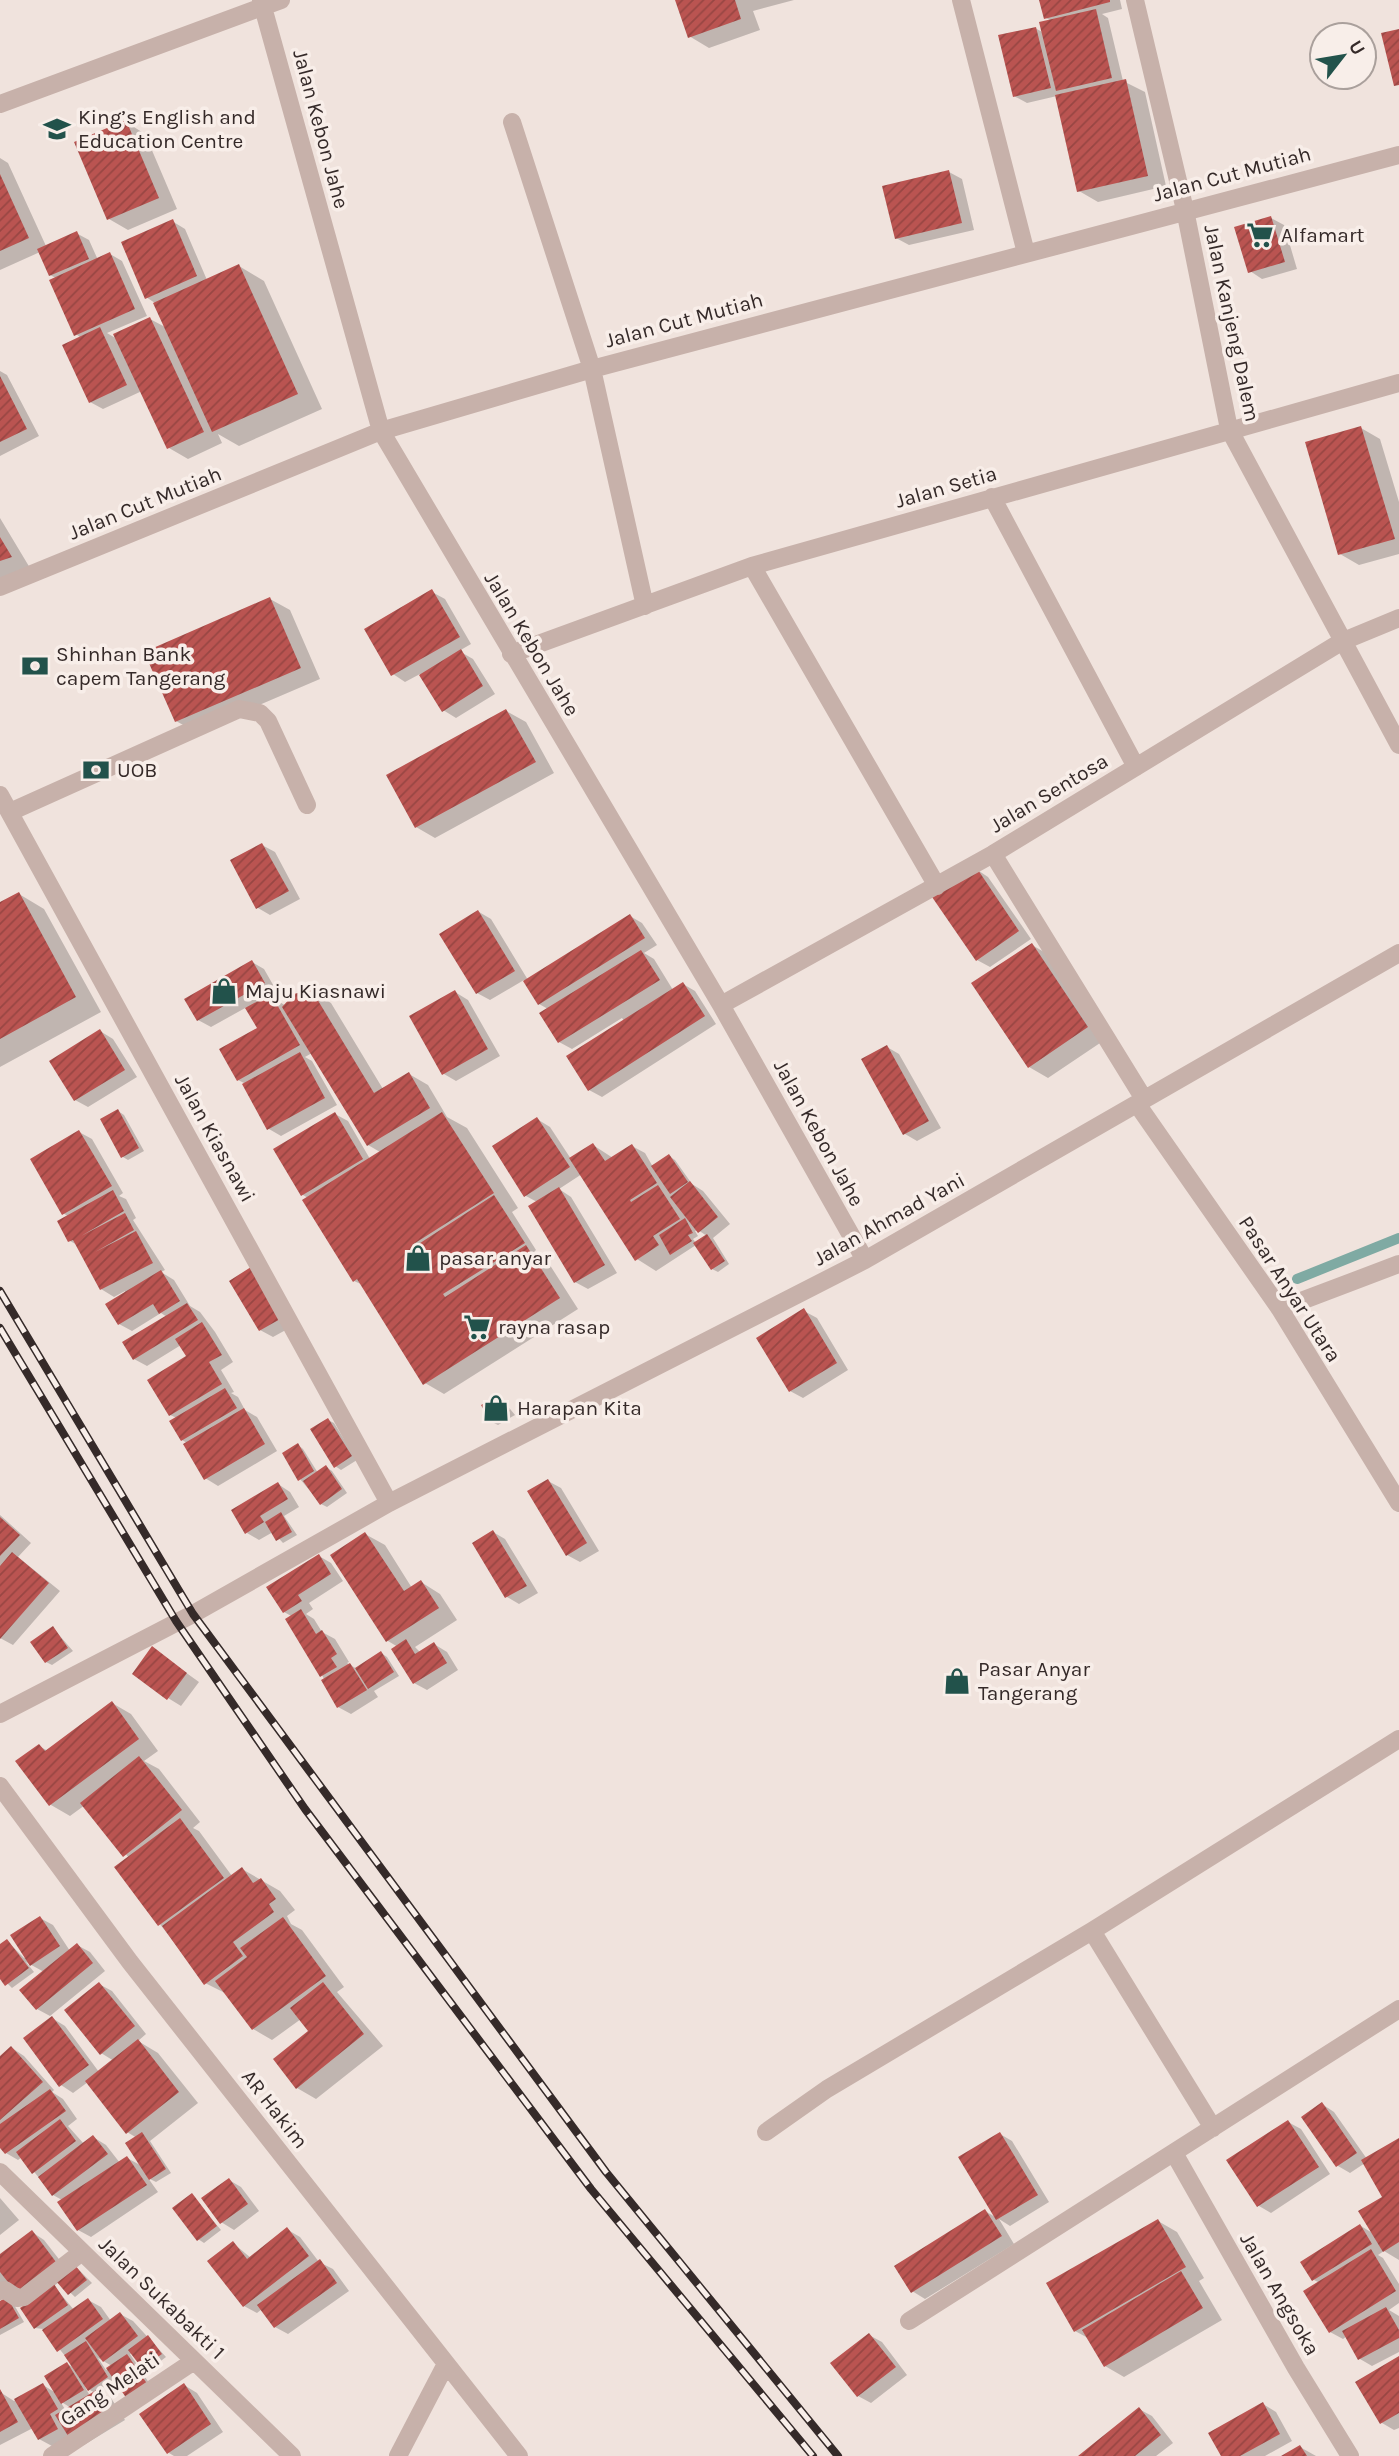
<svg xmlns="http://www.w3.org/2000/svg" width="1399" height="2456" font-family="Karla,sans-serif">
<style>
.shadow{fill:#0003;fill-rule:evenodd}
.lines{fill:none;stroke-linecap:round;stroke-linejoin:round}
.stream{stroke:#7faaa3;stroke-width:10}
.building{fill:url(#building-hatch)}
.minor{stroke:#c7b1aa;stroke-width:18}
.rail-casing{stroke:#352a29;stroke-width:8}
.rail{stroke:#f8eee9;stroke-width:5;stroke-dasharray:16;stroke-linecap:butt}
.labels{text-anchor:middle;stroke-width:7;stroke-linejoin:round;paint-order:stroke}
.poi-label{font-size:21px;fill:#352a29;stroke:#f8eee9;text-anchor:start}
.street-label{font-size:21px;fill:#352a29;stroke:#f8eee9}
</style>
<defs>
<pattern id="building-hatch" width="6" height="6" patternUnits="userSpaceOnUse" patternTransform="scale(1.75)"><rect width="6" height="6" fill="#ba5451"/><path d="M-1 1l2-2M0 6l6-6M5 7l2-2" fill="none" stroke="#984643"/></pattern>
</defs>
<rect width="100%" height="100%" fill="#f0e3dd"/>
<path class="shadow" d="M677 0H794L753 11 760 30 709 48 689 36Z
M1041 0H1120L1122 9 1102 14 1108 18 1123 81 1145 92 1166 186 1098 202 1079 191 1057 96 1027 103 1014 96 1035 28 1044 33 1052 21 1046 18Z
M126 122 145 134 177 209 128 230 109 219Z
M0 158 8 163 46 246 76 233 89 240 98 260 110 254 122 261 147 316 107 333 117 339 150 319 167 328 155 303 146 297 172 221 185 229 207 280 239 266 264 281 322 409 239 446 218 434 222 443 188 459 169 448 142 391 103 409 90 402 81 338 76 334 56 278 50 275 40 252 0 270Z
M949 172 962 179 974 230 909 245 896 238Z
M1271 218 1284 225 1297 269 1262 279 1250 271Z
M0 371 7 375 39 436 0 456Z
M1361 428 1380 439 1399 502V554L1359 565 1340 554Z
M0 518 30 568 0 579Z
M432 592 445 599 471 644 459 651 473 659 495 694 456 718 443 710 420 674 405 682 393 674Z
M270 599 290 610 320 679 196 732 176 721Z
M506 711 526 722 554 773 435 838 416 827Z
M262 845 275 852 300 899 270 915 258 908Z
M976 869 988 877 1031 939 990 967 977 960Z
M19 894 44 909 101 1012 0 1067V904Z
M479 912 491 919 528 980 630 916 642 923 657 945 644 953 654 959 673 990 683 984 695 991 716 1024 602 1097 589 1090 624 1021 622 1018 572 1049 559 1042 548 1009 539 1004 524 980 490 1000 477 993Z
M1032 945 1051 956 1106 1039 1048 1078 1029 1067Z
M252 962 264 969 276 990 269 995 286 1006 311 991 331 1003 383 1089 409 1074 428 1085 447 1117 467 1128 518 1208 512 1212 536 1250 534 1252 546 1259 578 1309 444 1394 425 1383 363 1285 354 1281 308 1198 303 1195 275 1149 335 1114 348 1121 370 1159 380 1152 368 1145 312 1053 305 1057 312 1061 337 1105 281 1136 269 1129 244 1083 238 1080 259 1028 247 1007 211 1027 198 1020Z
M455 992 468 1000 500 1056 456 1081 444 1074Z
M100 1031 113 1039 137 1077 88 1107 75 1100Z
M887 1047 899 1054 941 1128 917 1141 905 1134Z
M118 1111 124 1115 144 1151 128 1160 123 1157Z
M537 1119 550 1127 571 1159 593 1145 613 1158 632 1146 645 1153 653 1167 669 1156 675 1160 692 1184 703 1191 730 1224 713 1238 729 1264 718 1272 712 1269 696 1245 656 1271 637 1259 582 1174 559 1189 571 1197 617 1273 588 1289 575 1282 537 1202 526 1196ZM698 1230 707 1236 696 1243 693 1239 698 1236 695 1231Z
M79 1132 92 1139 123 1193 119 1196 126 1199 136 1218 133 1220 165 1270 161 1272 174 1280 190 1306 200 1312 215 1332 233 1362 221 1370 234 1392 231 1393 238 1397 245 1410 257 1417 277 1451 218 1486 205 1478 187 1443 182 1440 177 1418 170 1415 188 1357 181 1345 147 1366 134 1359 167 1317 161 1313 132 1331 119 1324 125 1291 114 1297 101 1289 79 1246 70 1241 69 1217 63 1213Z
M231 1281 293 1326 273 1337 260 1330Z
M804 1311 817 1318 848 1370 803 1398 790 1391Z
M500 1397 515 1415 498 1425 492 1422Z
M328 1420 334 1423 357 1460 341 1470 335 1466Z
M298 1445 303 1449 318 1473 326 1467 332 1471 347 1493 327 1507 321 1504 300 1479Z
M548 1481 561 1488 599 1551 580 1562 567 1555Z
M278 1484 290 1492 299 1507 284 1516 297 1535 283 1543 273 1532 259 1540 247 1533Z
M0 1515 31 1543 18 1557 60 1591 13 1645 0 1638Z
M493 1532 505 1539 538 1593 519 1604 507 1597 474 1543Z
M365 1534 385 1545 412 1588 421 1582 440 1594 457 1620 415 1647 421 1653 434 1644 447 1652 458 1670 427 1690 414 1683 398 1647 388 1641Z
M319 1556 331 1563 343 1581 309 1603 313 1609 306 1614 314 1619 322 1632 335 1639 349 1662 347 1663 357 1669 381 1653 387 1657 399 1676 374 1691 378 1697 351 1714 338 1707 293 1617 284 1612Z
M53 1628 73 1651 52 1665 46 1662Z
M153 1649 199 1682 181 1706 168 1698Z
M112 1703 131 1714 158 1751 144 1761 159 1769 200 1822 193 1828 199 1831 232 1876 242 1869 280 1891 295 1910 287 1916 291 1924 302 1930 344 1987 337 1992 383 2046 316 2099 297 2088 311 2031 301 2019 272 2040 253 2029 227 1994 205 1983 117 1868 129 1858 85 1805 70 1816 51 1805 39 1746 48 1751Z
M40 1918 53 1925 70 1951 77 1945 90 1952 105 1971 50 2016 37 2009 44 1972 26 1962 34 1972 12 1988 0 1976V1946L7 1941 24 1958 26 1957Z
M99 1984 112 1991 146 2034 138 2041 158 2053 198 2103 150 2141 171 2173 156 2182 148 2178 158 2192 91 2237 78 2230 62 2200 53 2195 22 2157 18 2160 6 2153 0 2145V2058L12 2048 24 2056 54 2090 52 2092 63 2099 77 2119 68 2126 84 2144 93 2137 106 2145 120 2163 127 2158 142 2166 137 2138 127 2132 88 2082 73 2093 61 2085 52 2018 65 2026 99 2072 114 2061 101 2053Z
M1322 2104 1334 2112 1367 2159 1399 2140V2260L1384 2251 1378 2255 1383 2258 1399 2284V2303L1389 2310 1399 2316V2352L1372 2366 1360 2359 1347 2336 1343 2339 1330 2332 1320 2283 1314 2280 1361 2226 1374 2234 1385 2197 1365 2163 1350 2173 1338 2166Z
M1288 2122 1301 2129 1330 2174 1271 2213 1259 2206Z
M1000 2134 1012 2141 1049 2202 1010 2226 999 2219 1014 2244 925 2299 912 2291 985 2211 997 2218Z
M229 2180 241 2187 259 2211 234 2230 221 2222Z
M192 2196 221 2230 204 2243 198 2239Z
M0 2198 19 2220 0 2235Z
M1158 2221 1177 2232 1204 2278 1199 2281 1222 2320 1124 2377 1105 2366 1088 2338 1075 2331Z
M288 2230 300 2237 319 2262 333 2269 349 2291 288 2334 275 2327 262 2309 257 2313 244 2306 233 2243 251 2258Z
M32 2232 44 2240 69 2272 76 2267 92 2283 75 2297 59 2282 54 2286 74 2310 88 2300 101 2307 111 2321 120 2314 133 2321 166 2357 149 2370 133 2353 130 2354 155 2392 116 2379 98 2391 111 2398 125 2420 84 2445 72 2438 52 2446 39 2439 33 2428 0 2445V2392L14 2401 43 2385 56 2393 67 2364 75 2368 43 2329 35 2328 31 2302 9 2281 0 2288V2257ZM98 2358 112 2366 106 2370ZM85 2387 95 2393 90 2396ZM60 2401 71 2408 66 2411Z
M0 2303H13L24 2322 0 2335Z
M869 2335 882 2342 907 2375 871 2403 858 2396Z
M1399 2358V2428L1394 2430 1382 2423Z
M184 2385 197 2393 223 2432 187 2456H174L169 2453Z
M1263 2404 1276 2412 1292 2441 1265 2456H1223Z
M1139 2409 1152 2416 1173 2443 1156 2456H1081Z
M1300 2447 1316 2456H1285Z"/>
<g class="lines">
<path class="stream" d="M1297 1279 1399 1238"/>
</g>
<path class="building" d="M675 0H735L741 19 688 38Z
M1039 0H1110V2L1044 19Z
M1096 9 1112 78 1056 91 1039 22Z
M1036 27 1051 88 1013 97 998 35Z
M1399 29V85L1394 86 1381 33Z
M1126 79 1148 176 1077 192 1055 95Z
M126 120 159 198 107 220 74 142Z
M949 170 962 223 895 239 882 186Z
M0 174 29 238 0 251Z
M1271 216 1285 262 1248 273 1234 227Z
M173 219 197 276 145 299 121 242Z
M77 231 89 259 49 276 37 249Z
M110 252 135 309 74 336 49 280Z
M239 264 298 394 212 432 153 303Z
M150 317 204 432 167 449 113 334Z
M100 327 127 385 89 403 62 345Z
M0 376 27 429 0 442Z
M1361 426 1395 539 1338 555 1305 442Z
M0 537 12 557 0 561Z
M432 589 460 637 391 676 364 629Z
M270 597 301 668 175 722 144 652Z
M461 649 483 686 442 712 419 675Z
M506 709 536 762 415 828 386 775Z
M262 843 289 891 256 909 230 860Z
M976 867 1019 931 976 961 932 897Z
M19 892 76 997 0 1039V902Z
M478 910 515 971 476 994 439 934Z
M630 914 645 938 538 1005 523 981Z
M1032 943 1088 1027 1028 1068 971 983Z
M641 950 660 980 558 1043 539 1013Z
M252 960 265 983 197 1021 184 999Z
M683 982 705 1016 588 1091 566 1056Z
M311 989 374 1093 409 1072 430 1108 367 1146 282 1007 294 994Z
M455 990 488 1049 442 1075 409 1016Z
M271 994 300 1045 237 1081 219 1049 257 1028 245 1008Z
M100 1029 125 1070 74 1101 49 1061Z
M887 1045 929 1121 903 1135 861 1059Z
M300 1052 325 1098 267 1130 242 1084Z
M118 1109 139 1148 121 1158 100 1119Z
M335 1112 363 1159 301 1196 273 1149Z
M442 1112 494 1193 412 1245 414 1247 494 1195 525 1243 443 1294 445 1297 526 1245 560 1298 423 1385 357 1279 353 1282 302 1200Z
M537 1117 570 1167 524 1197 492 1146Z
M79 1130 112 1186 62 1215 30 1159Z
M593 1143 605 1161 632 1144 657 1183 630 1200 631 1202 658 1185 680 1219 653 1236 659 1245 635 1261 569 1158Z
M669 1154 688 1182 670 1194 651 1166Z
M690 1181 718 1217 698 1233 670 1197Z
M559 1187 605 1265 574 1283 528 1206Z
M113 1190 124 1211 81 1236 125 1213 134 1230 95 1252 136 1231 153 1263 100 1290 73 1240 68 1242 57 1221Z
M685 1218 693 1233 688 1235 692 1241 670 1255 659 1235Z
M707 1234 725 1261 711 1270 693 1243Z
M251 1267 282 1318 259 1331 229 1281Z
M161 1270 180 1301 159 1314 153 1304 118 1325 105 1304Z
M187 1303 198 1320 133 1360 122 1342Z
M804 1308 837 1363 789 1392 756 1338Z
M202 1322 222 1355 209 1362 222 1384 169 1416 147 1380 186 1356 175 1339Z
M225 1388 237 1408 181 1441 169 1421Z
M500 1395 510 1411 491 1423 481 1405Z
M244 1408 265 1444 204 1480 183 1444Z
M328 1418 352 1456 334 1468 310 1429Z
M298 1443 314 1471 298 1481 282 1453Z
M326 1465 342 1489 320 1505 303 1481Z
M548 1479 587 1543 566 1556 527 1491Z
M278 1482 288 1499 260 1516 264 1522 245 1534 231 1510Z
M281 1512 292 1532 276 1541 265 1522Z
M0 1517 20 1535 0 1556Z
M493 1530 527 1586 505 1598 472 1543Z
M365 1532 404 1591 421 1580 439 1608 386 1642 330 1555Z
M12 1552 49 1583 0 1639V1566Z
M319 1554 331 1574 298 1595 302 1601 283 1613 266 1587Z
M301 1609 316 1634 322 1630 337 1654 331 1658 337 1667 320 1677 285 1619Z
M53 1626 68 1648 45 1663 30 1642Z
M406 1639 415 1654 434 1642 447 1663 413 1684 391 1649Z
M152 1646 187 1673 167 1700 132 1674Z
M381 1651 394 1672 368 1689 355 1668Z
M350 1663 367 1690 337 1708 321 1680Z
M112 1701 139 1739 49 1806 15 1761 39 1744 45 1751Z
M139 1756 182 1810 123 1857 80 1803Z
M180 1818 224 1878 158 1926 114 1867Z
M242 1867 253 1883 261 1878 276 1899 269 1904 274 1912 233 1942 243 1956 204 1985 162 1926Z
M40 1916 60 1946 30 1966 10 1935Z
M283 1917 326 1976 252 2030 215 1981 247 1957 240 1948Z
M7 1939 29 1968 5 1986 0 1979V1944Z
M77 1943 93 1963 36 2010 19 1990Z
M99 1982 135 2026 100 2055 64 2010Z
M323 1982 364 2034 296 2089 273 2059 308 2031 290 2008Z
M52 2016 89 2065 59 2087 23 2038Z
M138 2039 179 2092 126 2134 85 2081Z
M11 2046 43 2082 0 2120V2056Z
M50 2089 66 2111 5 2154 0 2148V2124Z
M1322 2102 1357 2153 1336 2167 1301 2117Z
M60 2119 76 2141 32 2174 16 2152Z
M1288 2120 1319 2167 1257 2207 1226 2160Z
M142 2132 166 2169 149 2180 125 2143Z
M1000 2132 1038 2195 996 2220 958 2157Z
M93 2135 108 2154 52 2196 38 2177Z
M1399 2138V2242L1383 2252 1358 2211 1382 2197 1361 2160Z
M127 2156 147 2185 77 2231 57 2202Z
M229 2178 248 2204 220 2224 201 2198Z
M192 2193 217 2226 197 2241 172 2208Z
M985 2209 1002 2236 911 2293 894 2266Z
M1158 2219 1186 2267 1074 2332 1046 2283Z
M1360 2224 1372 2244 1312 2281 1300 2262Z
M287 2227 309 2256 243 2307 207 2261 233 2241 247 2259Z
M32 2230 59 2266 19 2296 0 2272V2254Z
M1371 2249 1396 2291 1329 2333 1303 2291Z
M320 2259 337 2283 274 2328 257 2305Z
M75 2265 87 2280 68 2295 56 2281Z
M1181 2271 1203 2308 1104 2367 1082 2330Z
M54 2284 68 2305 34 2329 20 2308Z
M7 2297 19 2318 0 2329V2301Z
M88 2298 103 2319 57 2352 42 2330Z
M1386 2307 1399 2330V2338L1358 2360 1342 2331Z
M120 2312 138 2336 103 2362 85 2338Z
M869 2333 896 2367 857 2397 830 2363Z
M148 2335 162 2354 142 2368 128 2350Z
M86 2341 108 2377 88 2391 64 2355Z
M127 2354 150 2388 129 2402 106 2368Z
M1399 2356V2413L1380 2424 1355 2382Z
M67 2362 84 2390 61 2404 44 2376Z
M43 2383 58 2409 50 2414 58 2429 38 2440 14 2399Z
M184 2383 211 2424 167 2454 139 2414Z
M0 2389 18 2422 0 2432Z
M98 2389 113 2412 70 2439 55 2415Z
M1263 2402 1280 2434 1240 2456H1221L1208 2433Z
M1139 2407 1161 2435 1135 2456H1078Z
M1300 2445 1307 2456H1281Z"/>
<g class="lines">
<path class="minor" d="M261 0 381 431 721 1005 865 1260
M961 0 1026 253
M1135 0 1185 210 1229 429 1399 745
M0 104 281 0
M512 122 592 369 645 606
M992 497 1136 767
M752 566 937 886
M0 587 381 431 592 369 1399 155
M511 654 752 566 1399 383
M0 795 389 1503
M10 812 239 709 260 713 268 721 307 805
M993 854 1144 1099
M721 1005 993 854 1341 642 1399 618
M1137 1104 1280 1309 1399 1503
M1280 1309 1399 1264
M0 1714 193 1614 389 1503 865 1260 1399 953
M0 1786 130 1962 519 2456
M1092 1931 1213 2128
M766 2132 827 2089 1092 1931 1399 1739
M1174 2153 1296 2368 1350 2456
M0 2172 292 2456
M0 2291 5 2290 17 2298 24 2297 82 2252
M909 2321 1399 2009
M52 2456 194 2361
M398 2456 446 2364"/>
<defs>
<path id="rail" d="M0 1291 193 1614 606 2172 838 2456
M0 1328 176 1621 305 1809 591 2189 813 2456"/>
</defs>
<use href="#rail" class="rail-casing"/>
<use href="#rail" class="rail"/>
</g>
<defs>
<symbol id="school-bare" viewBox="-9 -9 18 18"><path d="M0-5L7-2L0 1L-7-2ZM-4 1L0 2.5L4 1V4Q0 6-4 4Z" fill="#22524b" stroke="#f8eee9" stroke-width="2.5" paint-order="stroke"/></symbol>
<symbol id="supermarket-bare" viewBox="-9 -9 18 18"><path d="M-6-5.5h2.5l.6 2H6L4.5 2H-2.5L-4.4-4H-6ZM-1.5 3.2a1.3 1.3 0 1 0 .1 0ZM3 3.2a1.3 1.3 0 1 0 .1 0Z" fill="#22524b" stroke="#f8eee9" stroke-width="2.5" paint-order="stroke"/></symbol>
<symbol id="bank-bare" viewBox="-9 -9 18 18"><path d="M-6-4H6V4H-6ZM0-2.3a2.3 2.3 0 1 0 0 4.6a2.3 2.3 0 1 0 0-4.6Z" fill="#22524b" stroke="#f8eee9" stroke-width="2.5" paint-order="stroke"/></symbol>
<symbol id="shop-bare" viewBox="-9 -9 18 18"><path d="M-5-2.5h2.3a2.7 3.5 0 0 1 5.4 0H5L5.5 6h-11ZM-1.5-2.5h3a1.5 2.3 0 0 0-3 0Z" fill="#22524b" stroke="#f8eee9" stroke-width="2.5" paint-order="stroke"/></symbol>
</defs>
<g fill-rule="evenodd">
<use href="#school-bare" x="38" y="110" width="38" height="38"/>
<use href="#supermarket-bare" x="1241" y="216" width="38" height="38"/>
<use href="#bank-bare" x="16" y="647" width="38" height="38"/>
<use href="#bank-bare" x="77" y="751" width="38" height="38"/>
<use href="#shop-bare" x="205" y="972" width="38" height="38"/>
<use href="#shop-bare" x="399" y="1239" width="38" height="38"/>
<use href="#supermarket-bare" x="458" y="1308" width="38" height="38"/>
<use href="#shop-bare" x="477" y="1389" width="38" height="38"/>
<use href="#shop-bare" x="938" y="1662" width="38" height="38"/>
</g>
<g class="labels">
<g class="poi-label">
<text x="78" y="124">King’s English and<tspan x="78" dy="24">Education Centre</tspan></text>
<text x="1281" y="242">Alfamart</text>
<text x="56" y="661">Shinhan Bank<tspan x="56" dy="24">capem Tangerang</tspan></text>
<text x="117" y="777">UOB</text>
<text x="245" y="998">Maju Kiasnawi</text>
<text x="439" y="1265">pasar anyar</text>
<text x="498" y="1334">rayna rasap</text>
<text x="517" y="1415">Harapan Kita</text>
<text x="978" y="1676">Pasar Anyar<tspan x="978" dy="24">Tangerang</tspan></text>
</g>
<g class="street-label">
<text transform="translate(321 129) rotate(75)" y="7">Jalan Kebon Jahe</text>
<text transform="translate(1232 174) rotate(-15)" y="7">Jalan Cut Mutiah</text>
<text transform="translate(684 320) rotate(-15)" y="7">Jalan Cut Mutiah</text>
<text transform="translate(1232 323) rotate(78)" y="7">Jalan Kanjeng Dalem</text>
<text transform="translate(946 487) rotate(-16)" y="7">Jalan Setia</text>
<text transform="translate(145 503) rotate(-22)" y="7">Jalan Cut Mutiah</text>
<text transform="translate(532 644) rotate(59)" y="7">Jalan Kebon Jahe</text>
<text transform="translate(1049 793) rotate(-31)" y="7">Jalan Sentosa</text>
<text transform="translate(819 1133) rotate(61)" y="7">Jalan Kebon Jahe</text>
<text transform="translate(215 1138) rotate(61)" y="7">Jalan Kiasnawi</text>
<text transform="translate(889 1219) rotate(-29)" y="7">Jalan Ahmad Yani</text>
<text transform="translate(1290 1289) rotate(57)" y="7">Pasar Anyar Utara</text>
<text transform="translate(275 2109) rotate(52)" y="7">AR Hakim</text>
<text transform="translate(1280 2294) rotate(60)" y="7">Jalan Angsoka</text>
<text transform="translate(162 2298) rotate(44)" y="7">Jalan Sukabakti 1</text>
<text transform="translate(110 2389) rotate(-34)" y="7">Gang Melati</text>
</g>
</g>
<g transform="translate(1343 56) rotate(59)"><circle r="33" fill="#f8eee9" stroke="#aaa09c" stroke-width="2"/>
<path d="M0-5L12 26L0 18L-12 26Z" fill="#22524b"/>
<text y="-10" font-size="19" font-weight="bold" text-anchor="middle" fill="#352a29">U</text>
</g>
</svg>
